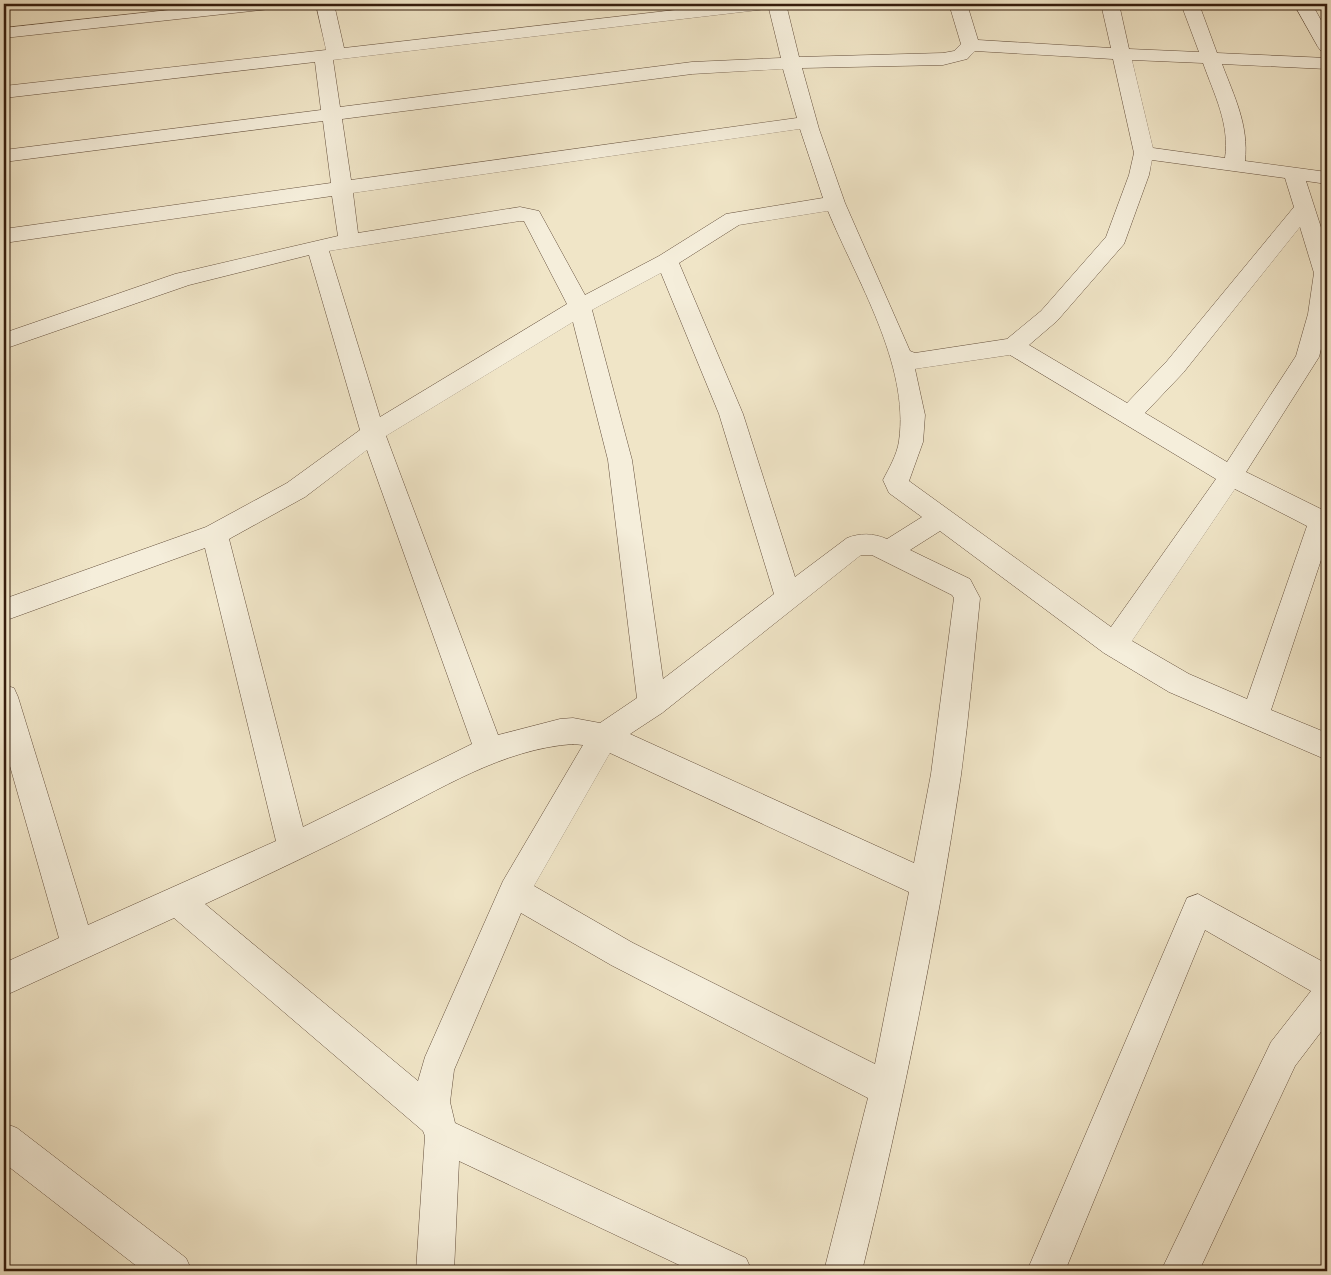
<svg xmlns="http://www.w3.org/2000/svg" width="1331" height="1275" font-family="'Gentium Book Plus',serif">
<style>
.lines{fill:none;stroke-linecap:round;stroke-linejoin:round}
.minor-casing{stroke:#644f3c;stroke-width:1}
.minor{fill:#f5eedb;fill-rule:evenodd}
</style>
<rect width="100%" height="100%" fill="#f0e5c7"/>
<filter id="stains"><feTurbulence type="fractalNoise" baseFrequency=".004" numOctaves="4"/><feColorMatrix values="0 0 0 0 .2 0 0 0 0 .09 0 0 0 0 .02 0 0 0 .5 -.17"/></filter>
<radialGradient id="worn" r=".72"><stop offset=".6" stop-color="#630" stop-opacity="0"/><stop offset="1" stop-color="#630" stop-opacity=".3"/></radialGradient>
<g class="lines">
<defs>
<path id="minor" d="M224 4H279L276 8 270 9 4 38V28Z
M316 4H334L344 48 727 4H786L799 57 943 53 954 51 961 44 949 4H967L978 40 1111 48 1101 4H1119L1129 49 1199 52 1181 4H1199L1217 53 1327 58V69L1222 64C1234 96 1249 125 1245 161L1327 172V184L1306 181 1327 246V325L1319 357 1246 472 1327 512V542L1271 710 1327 733V760L1169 692 1104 653 940 531 910 550 970 579 980 598C974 657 969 716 961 775 936 941 902 1108 862 1271H824L868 1098 611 965 521 913 454 1070 450 1102 455 1123 746 1258 752 1271H692L459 1161 454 1271H416L425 1136 423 1131 174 918 4 996V963L59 938 4 745V685L14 688 18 697 88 925 276 841 205 548 4 621V599L206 527 287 483 360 430 309 255 189 285 4 349V333L175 274 338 236 332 196 4 243V229L331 183 323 121 4 162V150L321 110 315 62 4 98V86L326 50ZM769 9 781 58 692 62 340 107 333 60ZM975 51 1113 59 1134 153 1129 175 1106 237 1041 311 1007 339 915 353 910 351 845 203 819 129 802 68 943 65 967 59ZM1132 60 1203 63C1214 94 1230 124 1225 158L1153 148ZM783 69 797 118 351 180 342 119 692 74ZM800 129 823 198 726 214 659 256 585 295 539 211 520 207 358 233 353 193ZM1152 160 1285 178 1294 207 1167 361 1127 403 1029 345 1057 321 1124 244 1149 175ZM828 211C856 279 910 365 899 441 897 455 889 468 883 480L889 493 922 517 887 539C873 533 860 533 847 538L795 577 743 414 679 263 739 225ZM520 221H524L567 304 380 417 329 251ZM1300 227 1314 273 1308 314 1296 356 1227 462 1145 413 1183 373ZM661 273 719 414 774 594 663 679 632 460 592 310ZM573 322 608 460 637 698 600 723 573 718 560 719 498 735 386 436ZM1010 355 1216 479 1111 627 909 481 923 442 925 415 915 369ZM367 450 472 744 303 827 229 539 305 497ZM1235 489 1307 526 1247 699 1189 674 1132 641ZM861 555H872L952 595 954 598 931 774 914 863 630 734 662 713ZM573 744 583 745 503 881 425 1057 418 1081 205 904C263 877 320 850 377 821 439 790 502 749 573 744ZM610 753 909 892 875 1064 633 943 534 886Z
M1294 4H1312L1327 31V52L1321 51 1318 47Z
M1198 894 1327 964V1024L1295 1066 1199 1271H1161L1271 1042 1311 991 1205 930 1065 1271H1027L1187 898Z
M4 1123 17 1128 186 1258 192 1271H143L4 1163Z"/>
</defs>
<use href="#minor" class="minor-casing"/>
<use href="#minor" class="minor"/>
</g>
<rect width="1331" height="1275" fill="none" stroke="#f0e5c7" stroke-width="20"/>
<rect x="5" y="5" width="1321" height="1265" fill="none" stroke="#351d0d" stroke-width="2.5"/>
<rect x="10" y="10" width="1311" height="1255" fill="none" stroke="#351d0d"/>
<rect width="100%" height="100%" filter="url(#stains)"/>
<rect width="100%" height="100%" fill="url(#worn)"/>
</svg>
